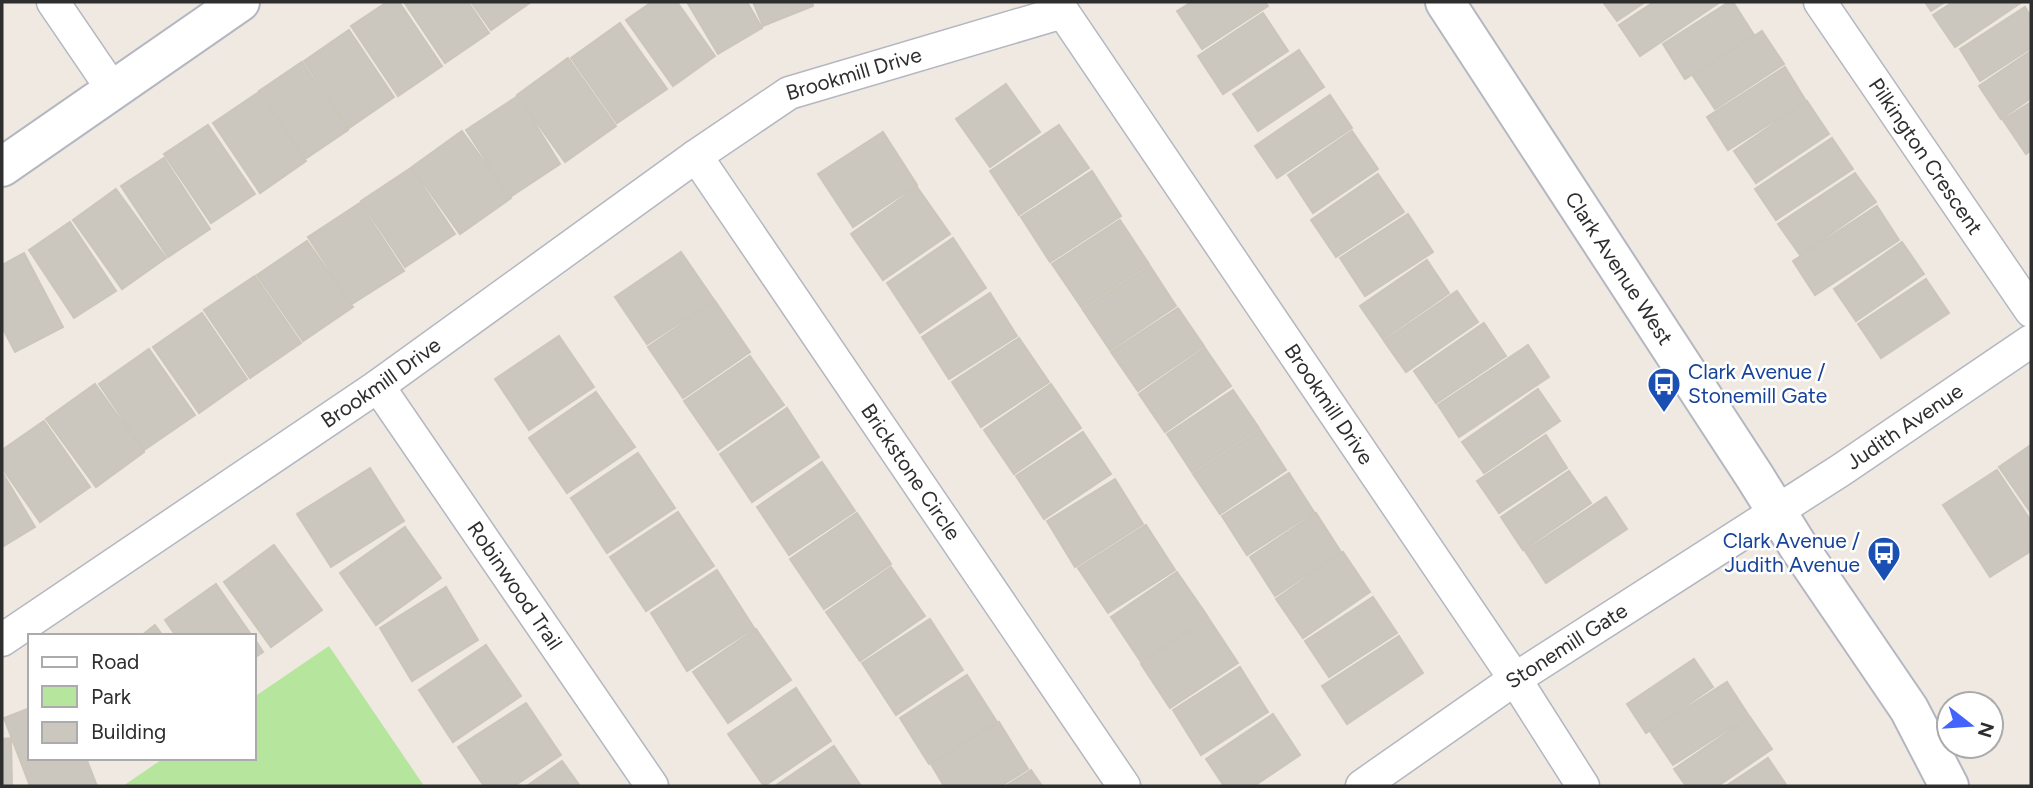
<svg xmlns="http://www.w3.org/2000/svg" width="2033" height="788" font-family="Figtree,sans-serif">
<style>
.green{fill:#b6e59e}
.building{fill:#cbc7bf;stroke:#cbc5ba;stroke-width:2}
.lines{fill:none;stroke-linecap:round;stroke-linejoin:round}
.street-casing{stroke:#b4b7c1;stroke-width:35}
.secondary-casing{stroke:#b4b7c1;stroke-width:42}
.street{stroke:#fff;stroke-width:32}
.secondary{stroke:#fff;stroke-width:38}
.labels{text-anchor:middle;stroke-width:5;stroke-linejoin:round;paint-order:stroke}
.street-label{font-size:21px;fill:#2e2e2e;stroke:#fff}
.transit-label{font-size:21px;fill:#164399;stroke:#fff;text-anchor:start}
</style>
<rect width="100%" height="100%" fill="#efe9e1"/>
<path class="green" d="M329 646 424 786H123L164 758H254V697Z"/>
<path class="building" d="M387 2H399L442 66 398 96 351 26Z
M404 2H468L489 33 445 63Z
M471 2H531L491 30Z
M652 2H677L715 56 673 86 626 20Z
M687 2H747L762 28 718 54Z
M753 2H812L813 6 763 26Z
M1192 2H1265L1268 6 1202 49 1177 11Z
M1603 2H1645L1617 21Z
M1654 2H1720L1640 56 1619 25Z
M1729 2H1733L1754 35 1685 79 1663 44Z
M1925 2H1945L1931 11Z
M1953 2H2022L1955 47 1933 15Z
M2025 7 2031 17V48L1980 81 1960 49Z
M1263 13 1288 51 1223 94 1198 56Z
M620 23 667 89 617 123 571 58Z
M349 30 394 97 349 128 304 61Z
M1762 31 1784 64 1715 109 1693 76Z
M1299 50 1324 87 1258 131 1233 94Z
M2031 51V98L2001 119 1979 86Z
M568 58 616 126 565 162 517 95Z
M302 62 348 130 305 159 259 91Z
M1785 67 1806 101 1728 150 1707 117Z
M1006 84 1040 132 990 167 956 119Z
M259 92 306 161 260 193 213 123Z
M1330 95 1352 128 1277 178 1255 146Z
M518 96 560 164 510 197 466 130Z
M1807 101 1829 134 1756 183 1734 151Z
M2031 102V150L2026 154 2003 120Z
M208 125 255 194 211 223 164 154Z
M1059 125 1089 168 1019 215 990 171Z
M462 131 511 198 460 234 412 167Z
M1352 131 1378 169 1313 213 1288 175Z
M883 132 917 185 853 227 818 174Z
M1832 138 1853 169 1776 220 1755 189Z
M164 158 210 229 168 257 121 186Z
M411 168 455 234 405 267 361 201Z
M1092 171 1121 216 1050 262 1021 217Z
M1855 173 1876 202 1800 255 1778 224Z
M1378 174 1404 212 1336 257 1311 220Z
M917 187 950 234 883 280 851 234Z
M116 189 166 258 122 289 73 220Z
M360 203 404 271 352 304 308 237Z
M1877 206 1899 240 1815 295 1793 261Z
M1408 214 1433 252 1365 296 1340 258Z
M1120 220 1149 264 1082 308 1052 264Z
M70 222 116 291 74 318 29 250Z
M953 238 986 288 920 333 887 283Z
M307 241 353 307 303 341 257 275Z
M1902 242 1924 274 1856 321 1834 289Z
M681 252 714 300 647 344 615 297Z
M24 253 63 327 15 352 2 327V265Z
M1427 260 1449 293 1383 339 1360 306Z
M1150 266 1176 306 1110 350 1083 310Z
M255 276 301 343 250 378 204 310Z
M1926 279 1949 313 1881 358 1858 324Z
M1457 291 1478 322 1406 372 1384 341Z
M990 293 1017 336 949 379 922 337Z
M715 301 750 352 683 398 648 347Z
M1178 308 1204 346 1138 391 1111 352Z
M202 313 247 379 199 413 153 347Z
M1484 323 1506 356 1436 403 1414 371Z
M559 336 594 387 529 430 495 379Z
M1019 338 1049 382 981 427 952 382Z
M1528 345 1549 377 1459 437 1438 405Z
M1205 348 1231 386 1165 432 1139 394Z
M149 349 195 415 144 450 99 384Z
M750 356 784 405 718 450 684 401Z
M95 384 144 452 96 487 46 419Z
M1051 384 1081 428 1014 474 984 430Z
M1538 389 1560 421 1484 473 1462 442Z
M1233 390 1259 428 1192 472 1167 434Z
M596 392 635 447 567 493 529 438Z
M787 408 819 457 752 502 720 454Z
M44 421 90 487 40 522 2 468V450Z
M1260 430 1286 470 1220 514 1193 474Z
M1083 432 1111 474 1044 519 1016 476Z
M1546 435 1567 468 1499 513 1477 481Z
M2031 445V513L1999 467Z
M638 453 675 508 607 553 571 498Z
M822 462 855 511 789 555 757 507Z
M370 468 404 521 331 567 297 514Z
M1997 470 2031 521V551L1990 577 1943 505Z
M1569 471 1591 503 1523 550 1501 517Z
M2 472 35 527 2 547Z
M1289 473 1314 512 1247 555 1222 516Z
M1115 479 1143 524 1075 567 1047 521Z
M1606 497 1627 529 1546 583 1525 551Z
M678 512 714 566 646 611 610 557Z
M857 513 891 564 824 609 790 559Z
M1316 513 1341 552 1275 596 1250 557Z
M1146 525 1175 570 1108 613 1078 568Z
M405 527 441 578 376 625 340 573Z
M274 545 322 610 271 647 224 582Z
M1343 552 1370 592 1303 638 1276 599Z
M891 567 925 616 860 661 826 612Z
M717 570 754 628 687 671 651 613Z
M1177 572 1208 617 1141 662 1111 617Z
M216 584 252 636H176L165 620Z
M446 587 478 640 412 681 380 628Z
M1373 597 1397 633 1329 677 1305 641Z
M930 619 963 670 896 715 862 663Z
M1209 619 1238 663 1170 708 1141 664Z
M155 625 163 636H141Z
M756 629 791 680 728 723 693 672Z
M1399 636 1423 673 1347 724 1322 686Z
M254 638 263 652 254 658Z
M486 645 521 696 453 742 419 690Z
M1694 659 1713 687 1646 733 1627 704Z
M1240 667 1268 712 1201 755 1173 710Z
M967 675 997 722 929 764 900 718Z
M1727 682 1749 716 1673 765 1650 731Z
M796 688 831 741 764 786 728 734Z
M526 703 561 755 514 786H484L458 747Z
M30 708V758H86L97 786H30L4 718Z
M1273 714 1300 755 1254 786H1224L1206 759Z
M1750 717 1772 749 1718 786H1686L1674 769Z
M999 722 1028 769 1001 786H944L931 764Z
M11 738 12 786H2V739Z
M834 746 861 786H775Z
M1768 758 1787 786H1726Z
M562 761 580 786H527Z
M1031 770 1042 786H1006Z"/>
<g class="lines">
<defs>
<g id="street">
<path d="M53 2 113 90"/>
<path id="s1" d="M1820 2 2031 311"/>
<path id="s2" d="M696 156 1124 786"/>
<path id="s3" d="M378 386 652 786"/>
<path id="s4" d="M2 640 378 386 696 156 789 93 1063 12 1515 679 1583 786"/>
<path id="s5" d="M1362 786 1515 679 1841 470 2031 341"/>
</g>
<g id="secondary">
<path id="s6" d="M1445 2 1755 477 1798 546 1909 709 1949 786"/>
<path d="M2 167 240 2"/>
</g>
</defs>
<use href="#street" class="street-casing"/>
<use href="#secondary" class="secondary-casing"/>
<use href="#street" class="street"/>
<use href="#secondary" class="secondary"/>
</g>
<defs>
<symbol id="bus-pin" viewBox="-11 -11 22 30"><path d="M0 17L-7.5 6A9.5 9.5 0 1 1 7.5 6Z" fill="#1a4fb4" stroke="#fff"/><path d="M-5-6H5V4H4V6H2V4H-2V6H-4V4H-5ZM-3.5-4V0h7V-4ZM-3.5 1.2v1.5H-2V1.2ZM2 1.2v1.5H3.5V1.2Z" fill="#fff"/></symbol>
</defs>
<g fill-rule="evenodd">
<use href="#bus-pin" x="1645" y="365" width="38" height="52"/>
<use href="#bus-pin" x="1865" y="534" width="38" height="52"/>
</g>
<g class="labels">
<g class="street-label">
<text dy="7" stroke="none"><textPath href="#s4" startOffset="1026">Brookmill Drive</textPath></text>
<text dy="7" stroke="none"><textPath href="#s1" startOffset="187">Pilkington Crescent</textPath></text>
<text dy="7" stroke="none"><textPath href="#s6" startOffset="318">Clark Avenue West</textPath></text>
<text dy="7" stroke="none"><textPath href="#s4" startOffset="458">Brookmill Drive</textPath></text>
<text dy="7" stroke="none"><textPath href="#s4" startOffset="1718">Brookmill Drive</textPath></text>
<text dy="7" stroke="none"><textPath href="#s5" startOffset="651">Judith Avenue</textPath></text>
<text dy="7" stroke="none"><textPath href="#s2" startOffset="382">Brickstone Circle</textPath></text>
<text dy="7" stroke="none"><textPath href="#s3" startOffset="242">Robinwood Trail</textPath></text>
<text dy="7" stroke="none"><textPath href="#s5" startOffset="248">Stonemill Gate</textPath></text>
</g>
<g class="transit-label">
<text x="1688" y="379">Clark Avenue /<tspan x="1688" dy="24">Stonemill Gate</tspan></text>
<text x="1860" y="548" text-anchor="end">Clark Avenue /<tspan x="1860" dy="24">Judith Avenue</tspan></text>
</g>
</g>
<rect width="2033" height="788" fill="none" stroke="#2e2e2e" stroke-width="7"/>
<rect x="28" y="634" width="228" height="126" fill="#ffffff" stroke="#ababab" stroke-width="2"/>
<rect x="42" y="657" width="35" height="10" fill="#ffffff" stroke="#ababab" stroke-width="2"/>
<text x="91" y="669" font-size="21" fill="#2e2e2e">Road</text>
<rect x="42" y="686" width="35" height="21" fill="#b6e59e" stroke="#ababab" stroke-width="2"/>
<text x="91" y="704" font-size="21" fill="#2e2e2e">Park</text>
<rect x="42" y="722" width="35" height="21" fill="#cbc7bf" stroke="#ababab" stroke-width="2"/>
<text x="91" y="739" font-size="21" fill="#2e2e2e">Building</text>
<g transform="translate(1970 725) rotate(107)"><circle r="33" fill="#ffffff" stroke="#ababab" stroke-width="2"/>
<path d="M0-5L12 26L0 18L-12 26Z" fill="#4264fb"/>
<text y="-10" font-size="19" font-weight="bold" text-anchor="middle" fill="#2e2e2e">N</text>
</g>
</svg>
